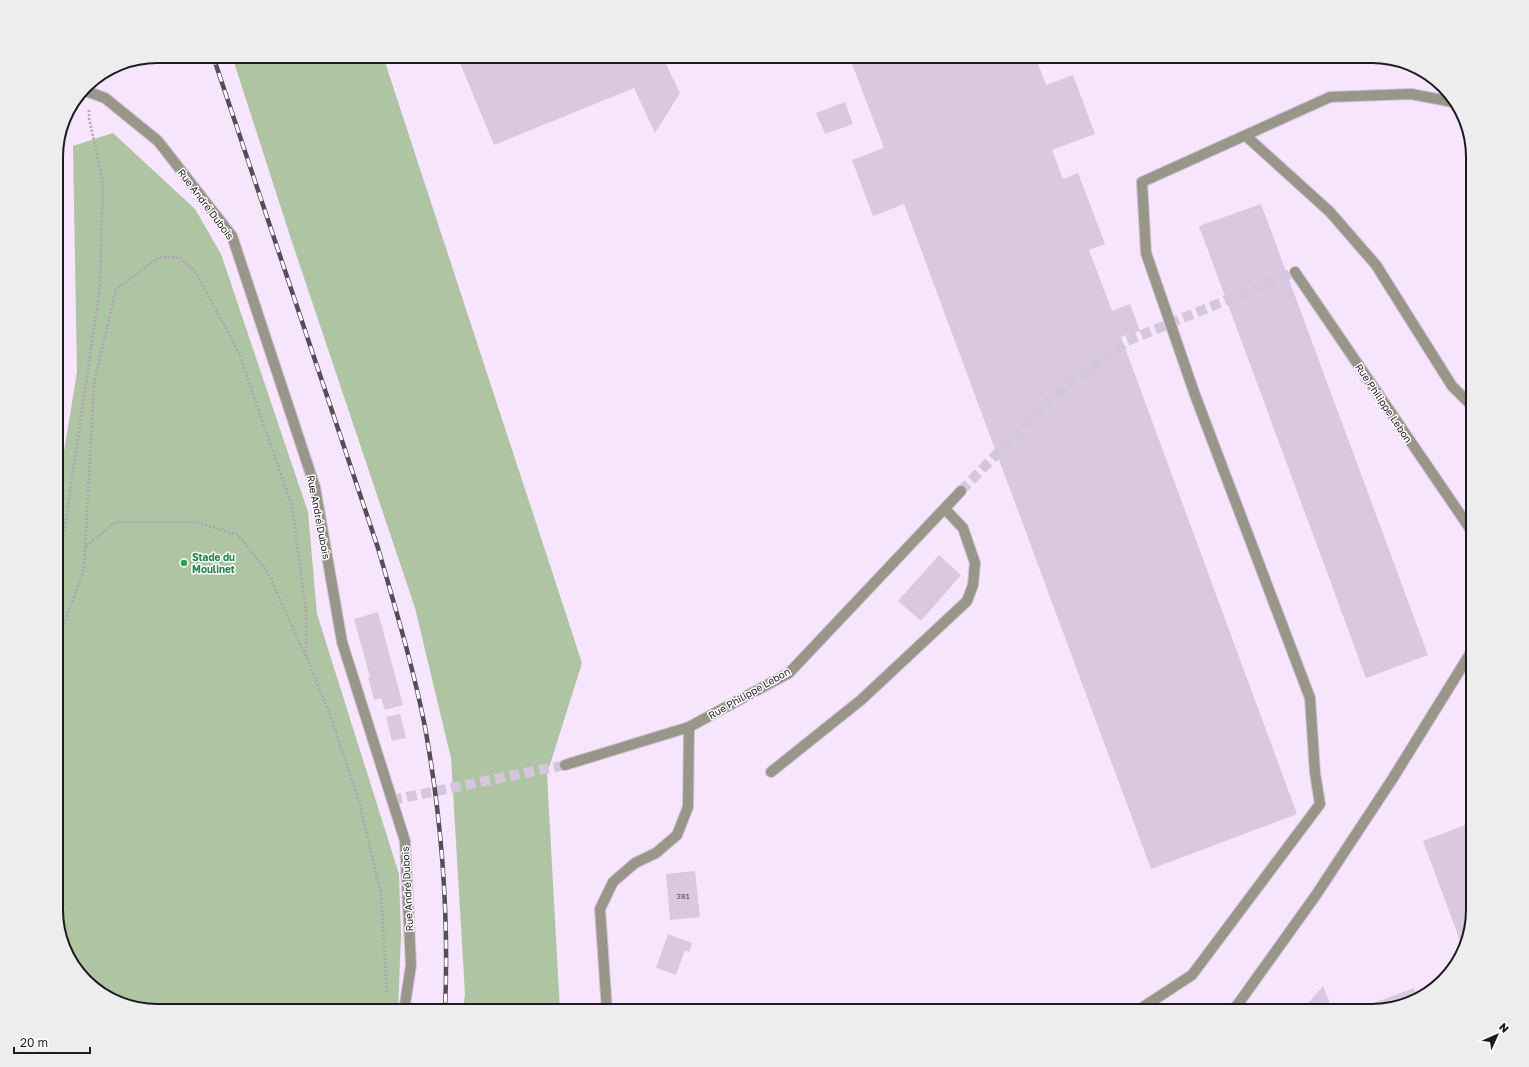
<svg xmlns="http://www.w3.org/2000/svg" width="1529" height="1067" font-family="'Golos Text',sans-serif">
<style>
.green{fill:#afc4a2}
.building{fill:#d9c8df}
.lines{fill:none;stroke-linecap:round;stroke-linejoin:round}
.minor-tunnel{stroke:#d6c6dc;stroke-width:10;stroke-dasharray:10 5;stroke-linecap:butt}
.minor-casing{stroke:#cfc0d5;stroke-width:12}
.path{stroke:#afa2b5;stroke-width:2.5;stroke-dasharray:2 2;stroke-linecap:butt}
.minor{stroke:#989589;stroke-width:10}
.rail-casing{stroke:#564d59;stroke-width:4.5}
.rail{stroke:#fff;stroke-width:3;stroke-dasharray:9;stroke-linecap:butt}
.leisure-dot{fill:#2e9e5b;stroke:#fff;stroke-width:1.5}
.labels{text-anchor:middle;stroke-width:3;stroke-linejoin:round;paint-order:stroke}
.number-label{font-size:8px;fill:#4e4550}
.street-label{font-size:10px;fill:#1f1921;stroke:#fff}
.leisure-label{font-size:10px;font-weight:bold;fill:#27864d;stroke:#fff;text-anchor:start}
.rim{fill:none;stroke:#1f1921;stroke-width:2}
</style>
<rect width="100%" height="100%" fill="#f6e5fd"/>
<path class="green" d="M232 56H383L582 663 547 774 560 1011H463L465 994 451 758 415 608 291 239Z
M113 133 195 209 221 254 308 512 317 614 399 874 401 936 398 1011H157L101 994 69 960 56 916V500L77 372 73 146Z"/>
<path class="building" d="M457 56H662L680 93 655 133 634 88 494 145Z
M849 56H1035L1046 85 1073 75 1095 134 1052 150 1063 179 1078 173 1105 244 1089 250 1112 311 1130 304 1140 331 1121 337 1297 814 1151 869 904 204 873 216 852 160 884 148Z
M845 102 853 124 825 134 816 113Z
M1261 204 1428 655 1366 678 1199 226Z
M939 555 961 575 921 621 898 601Z
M378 612 403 705 385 710 381 698 374 700 368 677H370L354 619Z
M400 714 406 738 392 741 386 717Z
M1473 822V910L1462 946 1423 841Z
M695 871 700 917 670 920 666 874Z
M668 934 692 943 689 952 685 950 676 975 656 968Z
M1323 986 1333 1011H1301Z
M1414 988 1418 999 1417 1000 1372 1011H1352Z
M672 1003V1011H649V1004Z"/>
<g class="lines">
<path class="minor-tunnel" d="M961 491 1050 399 1127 341 1295 272
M392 800 565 765"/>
<defs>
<path id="minor" d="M83 90 105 98 158 141 232 236 315 487 342 642 405 841 411 965 404 1011
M1246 136 1330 212 1376 265 1452 386 1473 407
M1295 272 1473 533
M565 765 689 727 789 673 961 491
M771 772 861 700 967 601 973 585 975 563 963 528 945 509
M607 1011 600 909 613 882 635 863 656 853 677 835 688 807 689 727
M1137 1011 1192 975 1320 804 1315 773 1310 698 1195 395 1146 253 1142 182 1330 97 1411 94 1453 102
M1233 1011 1316 895 1393 778 1473 649"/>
</defs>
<use href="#minor" class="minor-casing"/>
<path class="path" d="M86 546 116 522H196L238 535 267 571 305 655
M56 571 62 548 100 286 103 183 89 118V110
M56 647 84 569 94 384 116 289 159 257 180 258 196 273 239 353 292 506 306 613V656L331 718 360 805 381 894 387 994"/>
<use href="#minor" class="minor"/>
<defs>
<path id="rail" d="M213 56 378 548C395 607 413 666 425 727 442 821 449 916 445 1011"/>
</defs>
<use href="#rail" class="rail-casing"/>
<use href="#rail" class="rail"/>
</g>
<circle class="leisure-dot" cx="184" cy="563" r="4"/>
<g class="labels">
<g class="number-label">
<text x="683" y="899">381</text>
</g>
<g class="street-label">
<text transform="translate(206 204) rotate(53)" y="4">Rue André Dubois</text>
<text transform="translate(1384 403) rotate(56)" y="4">Rue Philippe Lebon</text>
<text transform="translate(319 517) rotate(79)" y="4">Rue André Dubois</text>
<text transform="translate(749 693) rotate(-30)" y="4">Rue Philippe Lebon</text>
<text transform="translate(407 889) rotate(-93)" y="4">Rue André Dubois</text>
</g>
<g class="leisure-label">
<text x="192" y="561">Stade du<tspan x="192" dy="12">Moulinet</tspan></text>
</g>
</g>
<path d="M0 0H1529V1067H0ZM157 63H1372A94 94 0 0 1 1466 157V910A94 94 0 0 1 1372 1004H157A94 94 0 0 1 63 910V157A94 94 0 0 1 157 63Z" fill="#ededed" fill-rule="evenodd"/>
<path class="rim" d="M157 63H1372A94 94 0 0 1 1466 157V910A94 94 0 0 1 1372 1004H157A94 94 0 0 1 63 910V157A94 94 0 0 1 157 63Z"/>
<g transform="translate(1497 1035) rotate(45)" stroke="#ffffff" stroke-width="3" paint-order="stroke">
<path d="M0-3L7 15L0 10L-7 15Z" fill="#1f1921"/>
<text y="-6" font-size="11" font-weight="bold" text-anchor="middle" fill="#1f1921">N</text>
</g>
<path d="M14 1047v6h76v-6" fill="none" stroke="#1f1921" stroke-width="2"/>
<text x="20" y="1047" font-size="12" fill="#1f1921" stroke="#ffffff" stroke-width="3" paint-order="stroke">20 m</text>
</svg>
